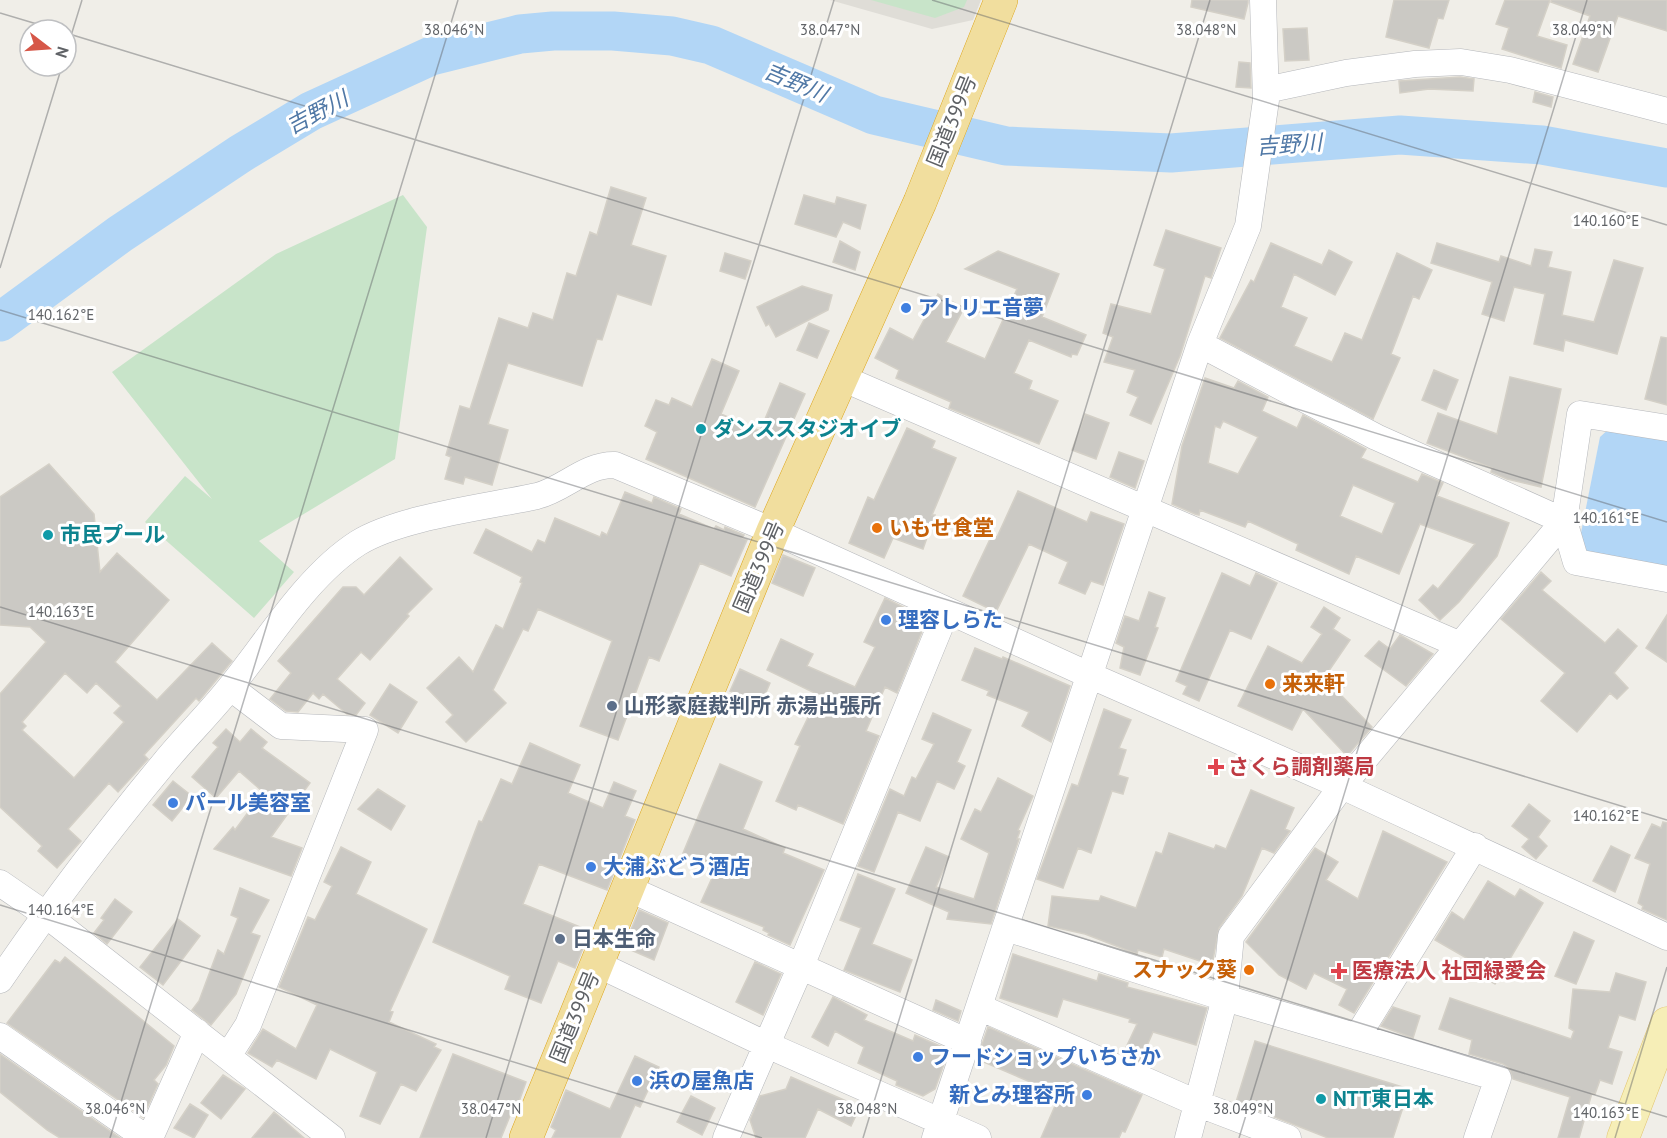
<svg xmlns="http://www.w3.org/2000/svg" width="1667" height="1138" font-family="'PT Sans','Noto Sans JP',sans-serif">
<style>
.education{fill:#dfddd7}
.green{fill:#c8e4c9}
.water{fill:#b2d6f6}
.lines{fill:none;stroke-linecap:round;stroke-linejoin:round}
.river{stroke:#b2d6f6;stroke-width:39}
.building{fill:#cbc9c4;stroke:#d4d0c7;stroke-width:1.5;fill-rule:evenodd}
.minor-casing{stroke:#b5b7bb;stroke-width:27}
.major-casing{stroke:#e2c56f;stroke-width:33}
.highway-casing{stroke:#dda61b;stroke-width:34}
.minor{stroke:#fff;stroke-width:26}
.major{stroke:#f6eeb7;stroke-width:32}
.highway{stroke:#f1de9e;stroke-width:33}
.ticks{fill:none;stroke:#5f6266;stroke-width:1.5;stroke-opacity:0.45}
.shop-dot{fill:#3f7fe0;stroke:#fff;stroke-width:2}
.culture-dot{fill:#0f9aa8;stroke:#fff;stroke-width:2}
.food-dot{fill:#e8710a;stroke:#fff;stroke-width:2}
.service-dot{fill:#5c6f8a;stroke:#fff;stroke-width:2}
.health-dot{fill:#e0444e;stroke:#fff;stroke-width:2}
.labels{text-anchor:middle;stroke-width:6;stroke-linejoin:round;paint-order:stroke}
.street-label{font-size:21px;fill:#5f6266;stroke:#fff}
.shop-label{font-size:21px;font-weight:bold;fill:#366cbe;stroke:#fff;text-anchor:start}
.culture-label{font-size:21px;font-weight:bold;fill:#0d838f;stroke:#fff;text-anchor:start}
.food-label{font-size:21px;font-weight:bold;fill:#c56008;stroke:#fff;text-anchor:start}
.service-label{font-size:21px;font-weight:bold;fill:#4e5e75;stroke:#fff;text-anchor:start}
.health-label{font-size:21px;font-weight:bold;fill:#be3a42;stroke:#fff;text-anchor:start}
.water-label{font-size:22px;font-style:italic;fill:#5078a6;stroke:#fff}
.ticks-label{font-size:15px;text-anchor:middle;fill:#5f6266;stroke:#fff;stroke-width:6;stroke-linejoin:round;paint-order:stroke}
</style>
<rect width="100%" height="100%" fill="#f0eee8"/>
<path class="education" d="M830 0H981L973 20 932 29Z"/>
<path class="green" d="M871 0H967L964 7 935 18Z
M403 195 427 227 395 459 259 541 294 572 254 618 145 522 185 476 212 499 112 372 276 254Z"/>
<path class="water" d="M1610 428 1667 440V569L1589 554 1579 543 1600 437Z"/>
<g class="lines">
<path class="river" d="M0 322 120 234 240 154 311 111 431 56 520 34 553 31H613L672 36 711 45 874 115 1006 146 1171 153 1400 135 1542 145 1667 168"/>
</g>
<path class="building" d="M1192 0H1248V3L1244 19 1191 7Z
M1394 0H1449L1443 19 1438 18 1429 48 1386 37Z
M1505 0H1550L1537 36 1567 45 1561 68 1502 49 1509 28 1496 24Z
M1552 0H1667V31L1618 16 1598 72 1573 64 1590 16 1551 2Z
M1307 28 1309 60 1285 61 1283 29Z
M1239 62 1250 63 1251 88 1236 87Z
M1460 77 1474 79 1473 91 1429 89 1400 93 1399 81Z
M1535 92 1553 97 1551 107 1533 102Z
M611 187 646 198 631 245 666 256 651 305 617 294 602 340 597 339 582 386 508 363 488 424 508 430 492 485 465 477 463 484 445 479 451 457 446 455 460 406 470 409 499 318 528 328 533 313 553 320 567 273 576 276 590 232 597 235Z
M804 195 835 204 837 197 866 205 860 229 843 222 836 237 795 224Z
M1166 230 1221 248 1211 278 1205 276 1180 356 1151 424 1130 415 1138 397 1127 392 1135 370 1104 362 1113 337 1103 333 1111 304 1151 314 1165 269 1154 265Z
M840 241 860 252 855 270 833 262Z
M1271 243 1322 265 1329 250 1352 262 1335 295 1294 274 1281 307 1307 318 1294 346 1332 362 1345 333 1362 340 1397 253 1432 270 1419 299 1413 296 1391 354 1400 358 1373 419 1220 338 1251 280 1254 282Z
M1437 243 1499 262 1501 256 1531 266 1535 249 1552 252 1548 267 1571 272 1562 315 1594 322 1614 260 1643 268 1617 354 1565 340 1563 351 1534 344 1545 294 1514 287 1504 321 1482 314 1492 282 1431 263Z
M998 251 1059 274 1042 317 1086 335 1077 355 1072 354 1071 357 1029 340 1014 373 1032 381 1029 389 1058 401 1039 444 949 408 951 402 896 378 899 370 875 358 890 328 913 340 938 294 964 308 946 342 985 359 1017 289 965 269Z
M725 253 751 261 745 279 720 271Z
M802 286 832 295 828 310 776 337 769 324 766 326 757 307Z
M809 323 829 331 817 358 797 350Z
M1661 337 1667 338V405L1645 399Z
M712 359 739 371 721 414 760 431 780 383 805 394 755 507 646 459 657 432 645 426 656 400 669 405 672 398 692 407Z
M1434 370 1458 380 1446 410 1422 400Z
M1510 377 1561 389 1541 487 1507 479 1491 472 1492 468 1427 443 1438 413 1497 434Z
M1205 378 1234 388 1238 381 1268 397 1262 411 1297 428 1303 415 1366 449 1361 458 1418 482 1422 474 1443 483 1437 496 1509 523 1497 556 1459 602 1440 620 1419 600 1433 585 1438 589 1475 544 1420 524 1399 574 1356 556 1349 574 1296 550 1298 544 1248 521 1245 527 1200 510 1199 515 1195 514 1172 504 1182 446ZM1223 421 1258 437 1238 474 1208 463 1215 426 1220 428ZM1353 485 1395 503 1382 534 1340 516Z
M1085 414 1109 423 1096 459 1072 450Z
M907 428 935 441 932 448 956 458 932 515H935L923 549 893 538 884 558 849 543 868 497 874 500Z
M1119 452 1144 461 1135 488 1110 477Z
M49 464 94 514 100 572 117 553 169 600 115 662 157 700 212 643 232 661 199 701 196 698 144 755 148 759 118 792 109 783 68 829 81 841 57 868 38 851 42 846 0 807V694L46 642 30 627 0 625V497ZM65 673 87 693 96 683 121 706 114 713 124 722 74 778 22 730 26 726 22 722Z
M1018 491 1087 522 1091 512 1124 524 1103 585 1091 581 1085 594 1059 583 1068 562 1029 544 996 612 963 596 992 535 997 537Z
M625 492 652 503 654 497 681 509 679 514 714 529 716 526 724 530 725 527 744 535 742 538 747 540 731 576 700 563 659 661 649 657 618 740 580 726 612 641 538 609 528 631 523 629 493 690 506 703 466 742 446 722 453 715 427 688 459 657 473 672 496 625 503 629 522 583 520 582 522 577 474 553 486 529 532 552 538 540 545 543 555 518 600 537 602 532 607 535Z
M783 555 815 568 803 596 772 583Z
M400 557 432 589 407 614 409 616 370 660 361 652 337 679 365 703 356 715 347 714 323 694 319 699 313 693 298 712 286 711 270 699 291 673 278 661 343 587H356L364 595Z
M1541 572 1551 581 1542 590 1605 643 1618 629 1637 646 1614 673 1628 688 1617 699 1610 693 1577 732 1541 701 1565 673 1501 619Z
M1222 573 1250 586 1256 573 1277 583 1251 639 1230 630 1199 701 1183 694 1187 686 1176 681Z
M1149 592 1165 598 1155 627 1158 628 1140 675 1120 668 1124 647 1116 643 1125 616 1139 621Z
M885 598 927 619 897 693 885 687 866 731 879 736 843 824 798 805 796 810 776 801 800 746 795 744 819 695 767 670 781 639 813 654 807 666 855 687 875 647 864 642Z
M1324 607 1340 618 1333 629 1350 640 1326 675 1344 687 1339 693 1372 727 1347 756 1303 709 1292 730 1238 706 1268 646 1302 663 1322 634 1311 627Z
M1667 615V662L1646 648Z
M1400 635 1433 654 1406 686 1365 656 1379 641 1390 649Z
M975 648 1002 659 1003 657 1070 686 1051 742 1022 726 1029 712 987 695 989 691 962 680Z
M740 669 770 683 761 704 730 691Z
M390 684 417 702 398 733 370 715Z
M1104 709 1131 720 1119 748 1126 750 1118 775 1128 778 1123 794 1112 791 1091 853 1078 848 1063 888 1037 879 1072 784 1078 786Z
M933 713 971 730 957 762 965 766 954 789 937 781 920 821 898 812 874 872 858 866 890 789 904 796 912 777 916 779 934 744 922 739Z
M226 729 240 742 251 729 267 742 262 748 310 783 271 837 302 848 291 876 214 849 233 827 235 830 263 792 239 771 216 798 192 777 218 747 213 743Z
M530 743 580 765 568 793 603 808 614 782 636 791 625 816 635 820 607 890 539 864 523 904 590 931 575 968 558 961 541 1003 505 989 510 976 433 942 479 821 482 822 501 779 512 784Z
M720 764 762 782 743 829 785 848 783 853 824 870 790 945 768 935 769 933 763 930 764 927 701 902 717 867 683 853Z
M998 778 1033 796 1018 830 1020 831 1017 839H1019L991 924 947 919 949 912 906 893 926 847 949 857 936 887 974 899 989 853 961 839 975 809 981 812Z
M173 781 192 796 172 821 153 805Z
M378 789 405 806 391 830 358 809Z
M1251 790 1294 808 1285 829 1290 831 1274 853 1262 848 1242 896 1219 928 1212 965 1164 949 1162 957 1138 950 1137 954 1085 934 1048 926 1052 896 1099 901 1101 896 1136 908 1156 852 1162 854 1169 833 1214 849 1216 845 1226 849Z
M1529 804 1550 821 1538 837 1547 846 1536 859 1522 847 1529 839 1512 826Z
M1663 822 1667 823V920L1642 909 1643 906 1638 903 1650 864 1635 858 1652 824 1661 828Z
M1383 831 1447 862 1354 1013 1339 1005 1347 989 1314 973 1306 989 1279 975 1246 942 1315 848 1338 862 1326 880 1358 899Z
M1611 846 1630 855 1615 892 1593 881Z
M341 847 371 862 356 894 427 929 390 1011 393 1012 389 1022 436 1044 434 1047 441 1050 416 1091 401 1084 380 1124 360 1116 377 1072 330 1049 316 1079 277 1060 272 1067 248 1053 263 1029 296 1049 317 1005 279 987 308 917 315 920 332 886 324 882Z
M858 874 895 889 872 944 912 960 900 992 844 970 861 928 840 920Z
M1488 881 1515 897 1520 889 1543 903 1495 984 1473 971 1477 964 1435 940 1452 912 1464 920Z
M240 888 269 900 251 933 260 936 236 994 211 1025 192 1010 199 1001 218 950 224 954 238 918 231 915Z
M115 899 132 912 107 944 94 933 104 920 101 918Z
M639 910 668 923 654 960 624 947Z
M178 919 200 936 163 985 140 967Z
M1574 932 1594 941 1576 984 1555 976Z
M1013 954 1097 981 1099 974 1128 983 1127 987 1207 1008 1196 1045 1153 1032 1140 1062 1123 1054 1137 1024 1129 1022 1130 1019 1063 999 1057 1017 1000 998Z
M65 957 174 1046 166 1065 154 1080 158 1084 143 1117 7 1023 55 960 60 963Z
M755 962 781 974 763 1015 736 1002Z
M1616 973 1646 982 1635 1020 1619 1015 1608 1048 1622 1052 1612 1084 1600 1080 1595 1094 1592 1093 1579 1138H1558L1570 1097 1513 1079 1509 1068 1503 1064 1469 1054 1472 1040 1439 1029 1450 998 1571 1039 1574 1031 1569 1028 1573 989 1610 992Z
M833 997 867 1015 864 1020 913 1041 915 1035 949 1050 935 1089 923 1096 896 1085 897 1081 858 1063 864 1047 835 1031 828 1046 812 1037Z
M936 1000 961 1011 958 1021 933 1010Z
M1393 1007 1420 1016 1413 1038 1381 1026Z
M988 1027 1142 1095 1125 1132 1122 1131 1119 1138H1041L1058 1099 1034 1088 1035 1084 977 1059Z
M1255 1041 1409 1089 1393 1138H1328L1236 1102Z
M0 1054 120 1138H60L47 1130 0 1092Z
M453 1054 526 1082 515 1113 512 1111 501 1138H420Z
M635 1056 659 1067 640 1107 635 1105 620 1138H552L556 1130 551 1127 566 1090 610 1109Z
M223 1075 245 1089 221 1119 201 1103Z
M791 1077 860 1107 851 1126 818 1109 805 1138H756L750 1120 760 1096 786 1089Z
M691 1096 715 1108 702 1135 677 1122Z
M190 1104 208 1115 194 1138 174 1128Z
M274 1112 280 1117 304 1138H252Z"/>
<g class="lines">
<defs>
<path id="minor" d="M1266 90 1346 73 1415 64 1461 62 1510 70 1667 111
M842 378 1458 644
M1667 428 1580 414 1564 521 1576 562 1667 579
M0 883 45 914 332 1138
M627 888 968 1042
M1006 928 1225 998 1498 1078 1477 1138
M597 964 765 1044 978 1138
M0 980C51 905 106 833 164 763 186 736 211 712 232 685 269 639 308 575 358 543 400 517 487 507 537 496 565 489 585 464 615 465L773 531 1089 675 1342 786 1667 937
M979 1007 1199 1104 1288 1138
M0 1036 146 1138
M1357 1037 1475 846
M228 1056 248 1025 365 730 281 726 231 688
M150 1138 197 1032
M726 1138 801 966 946 612
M935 1138 1200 344 1248 226 1266 100 1263 0
M1188 1138 1225 998 1231 936 1342 786 1564 521 1376 437 1200 344"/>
<path id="major" d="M1623 1138 1667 1023"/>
<path id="highway" d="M526 1138 773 531 920 202 1001 0"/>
</defs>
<use href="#minor" class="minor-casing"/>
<use href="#major" class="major-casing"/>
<use href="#highway" class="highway-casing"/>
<use href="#minor" class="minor"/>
<use href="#major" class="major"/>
<use href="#highway" class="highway"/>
</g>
<path class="ticks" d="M932 0 1667 225M0 13 57 30M66 33 1667 522M66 52 82 0M0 268 62 66M0 310 1667 820M0 607 1667 1117M0 905 762 1138M110 1138 458 0M486 1138 834 0M863 1138 1210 0M1239 1138 1587 0M1615 1138 1667 967"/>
<g class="shop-dot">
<circle cx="906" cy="308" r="6"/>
<circle cx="886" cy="620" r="6"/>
<circle cx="173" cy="803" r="6"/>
<circle cx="591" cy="867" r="6"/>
<circle cx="918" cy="1057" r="6"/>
<circle cx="637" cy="1081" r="6"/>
<circle cx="1087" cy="1095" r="6"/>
</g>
<g class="culture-dot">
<circle cx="701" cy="429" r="6"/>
<circle cx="48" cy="535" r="6"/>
<circle cx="1321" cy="1099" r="6"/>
</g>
<g class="food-dot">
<circle cx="877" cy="528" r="6"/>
<circle cx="1270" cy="684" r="6"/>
<circle cx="1249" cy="970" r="6"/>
</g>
<g class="service-dot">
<circle cx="612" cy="706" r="6"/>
<circle cx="560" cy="939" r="6"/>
</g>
<g class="health-dot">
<path d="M1213 758h6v6h6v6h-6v6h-6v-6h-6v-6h6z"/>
<path d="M1336 962h6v6h6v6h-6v6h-6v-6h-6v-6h6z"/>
</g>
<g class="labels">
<g class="street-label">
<text transform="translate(952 121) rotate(-68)" y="7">国道399号</text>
<text transform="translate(759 567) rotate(-67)" y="7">国道399号</text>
<text transform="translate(575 1017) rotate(-68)" y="7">国道399号</text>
</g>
<g class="shop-label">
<text x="918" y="315">アトリエ音夢</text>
<text x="898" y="627">理容しらた</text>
<text x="185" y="810">パール美容室</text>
<text x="603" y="874">大浦ぶどう酒店</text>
<text x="930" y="1064">フードショップいちさか</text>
<text x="649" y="1088">浜の屋魚店</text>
<text x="1075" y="1102" text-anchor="end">新とみ理容所</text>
</g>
<g class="culture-label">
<text x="713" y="436">ダンススタジオイブ</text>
<text x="60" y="542">市民プール</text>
<text x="1333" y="1106">NTT東日本</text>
</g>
<g class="food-label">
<text x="889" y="535">いもせ食堂</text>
<text x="1282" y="691">来来軒</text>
<text x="1237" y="977" text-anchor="end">スナック葵</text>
</g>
<g class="service-label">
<text x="624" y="713">山形家庭裁判所 赤湯出張所</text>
<text x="572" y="946">日本生命</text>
</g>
<g class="health-label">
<text x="1228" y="774">さくら調剤薬局</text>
<text x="1352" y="978">医療法人 社団緑愛会</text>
</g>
<g class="water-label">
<text transform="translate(796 82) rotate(23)" y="8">吉野川</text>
<text transform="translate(317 112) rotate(-28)" y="8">吉野川</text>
<text transform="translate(1289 144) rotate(-4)" y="8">吉野川</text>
</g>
</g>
<g class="ticks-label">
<text x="454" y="35">38.046°N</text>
<text x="830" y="35">38.047°N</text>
<text x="1206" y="35">38.048°N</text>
<text x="1582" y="35">38.049°N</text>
<text x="1606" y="226">140.160°E</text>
<text x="61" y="320">140.162°E</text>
<text x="1606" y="523">140.161°E</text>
<text x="61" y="617">140.163°E</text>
<text x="1606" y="821">140.162°E</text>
<text x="61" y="915">140.164°E</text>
<text x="115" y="1114">38.046°N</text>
<text x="491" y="1114">38.047°N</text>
<text x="867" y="1114">38.048°N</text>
<text x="1243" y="1114">38.049°N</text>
<text x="1606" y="1118">140.163°E</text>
</g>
<g transform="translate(48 48) rotate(107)"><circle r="28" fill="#ffffff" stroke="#bfc0c2" stroke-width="1.5"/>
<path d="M0-4.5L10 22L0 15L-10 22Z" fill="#d65748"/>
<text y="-9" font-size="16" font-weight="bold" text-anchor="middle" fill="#5f6266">N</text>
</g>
</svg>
